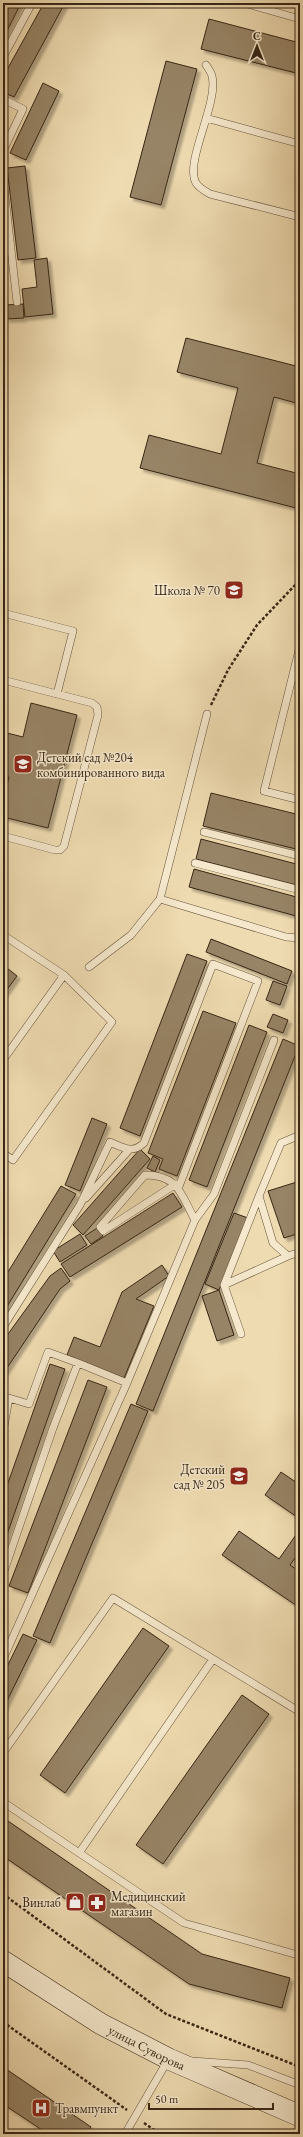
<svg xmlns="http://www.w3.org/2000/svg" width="303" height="2137" font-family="'EB Garamond',serif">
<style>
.building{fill:#978466;stroke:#372615;filter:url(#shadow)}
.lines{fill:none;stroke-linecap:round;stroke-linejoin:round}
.lane-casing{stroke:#65533c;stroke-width:8}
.secondary-casing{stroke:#372615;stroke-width:22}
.path{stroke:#372615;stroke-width:2.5;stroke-dasharray:3 2;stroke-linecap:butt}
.lane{stroke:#f5e8cc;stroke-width:7}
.secondary{stroke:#f5e8cc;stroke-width:21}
.labels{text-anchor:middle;stroke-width:3;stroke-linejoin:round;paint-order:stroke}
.poi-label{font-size:13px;fill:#372615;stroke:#f5e8cc;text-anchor:end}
.street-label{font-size:13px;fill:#372615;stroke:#f5e8cc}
</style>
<defs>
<filter id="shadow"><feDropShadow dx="3.5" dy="3.5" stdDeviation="1" flood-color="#0004"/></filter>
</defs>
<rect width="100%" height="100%" fill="#efdbb1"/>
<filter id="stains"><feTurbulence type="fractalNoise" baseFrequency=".005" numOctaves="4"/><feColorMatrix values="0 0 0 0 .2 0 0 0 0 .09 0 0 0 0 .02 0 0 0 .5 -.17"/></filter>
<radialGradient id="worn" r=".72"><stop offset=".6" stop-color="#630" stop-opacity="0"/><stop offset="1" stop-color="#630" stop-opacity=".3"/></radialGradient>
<path class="building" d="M4 3H21L3 39V6Z
M44 3H65L14 97 3 92V77Z
M209 19 300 43V74L201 49Z
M166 61 197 69 161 205 130 197Z
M43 83 59 91 26 160 10 153Z
M25 166 36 258 18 260 7 168Z
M47 258 53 314 25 317 22 289 37 287 34 260Z
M23 304 24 318 6 319 5 305Z
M186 338 300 367V404L274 397 257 463 300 474V509L140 468 149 435 221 454 238 388 177 372Z
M31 703 77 715 48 828 3 817V800L9 777 3 775V732L23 737Z
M211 793 300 815V850L203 826Z
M201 839 300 865V886L196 859Z
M194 869 300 898V917L189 887Z
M211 939 292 971 287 984 206 952Z
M187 954 207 961 140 1136 120 1128Z
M3 965 17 976 3 995Z
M273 981 287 986 280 1005 266 1000Z
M203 1011 236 1023 177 1176 159 1169 163 1159 148 1153Z
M273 1014 288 1020 283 1033 267 1027Z
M249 1025 267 1032 207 1187 189 1180Z
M283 1039 299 1046 153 1411 136 1404Z
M92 1118 107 1124 80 1191 65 1185Z
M140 1149 150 1159 83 1235 73 1225Z
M153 1156 160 1160 155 1172 147 1168Z
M300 1181V1233L284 1238 268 1191Z
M61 1186 76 1194 3 1313V1280Z
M173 1193 182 1207 70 1277 61 1264Z
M234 1213 248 1218 219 1290 205 1284Z
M97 1228 103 1236 91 1244 85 1236Z
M80 1234 87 1245 60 1262 53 1251Z
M162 1265 169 1276 136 1299 154 1306 124 1378 67 1355 74 1337 100 1347 122 1292Z
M61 1268 70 1281 60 1289 3 1374V1341L50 1276Z
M219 1290 234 1335 217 1341 202 1296Z
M50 1364 65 1369 3 1546V1497Z
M88 1380 107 1387 28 1593 9 1586Z
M131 1404 148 1411 50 1643 33 1636Z
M281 1472 300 1485V1519L265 1495Z
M300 1529V1551L290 1565 300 1572V1608L222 1555 239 1531 279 1559Z
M143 1628 169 1646 65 1793 40 1775Z
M23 1634 37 1640 3 1709V1675Z
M242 1695 269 1714 163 1864 136 1845Z
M5 1819 202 1954 290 1978 282 2008 189 1984 3 1856V1822Z
M3 2067 91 2127 86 2134H48L3 2104Z"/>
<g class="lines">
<defs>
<path id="lane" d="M244 3 300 19
M3 57 32 3
M206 65C208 68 211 72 212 76 219 103 184 162 196 183 199 188 205 191 210 194L300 217
M3 99 23 109 3 151
M206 118 300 144
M3 179 17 302
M3 613 73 631 57 694
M300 646 264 791 300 800
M3 680 92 703 97 707 98 715 64 846 60 850H55L3 836
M204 832 300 856
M195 863 300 890
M160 899 286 937 300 938
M3 935 64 975 112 1022 13 1160 3 1153
M89 967 131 935 160 899 207 714
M3 1060 64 975
M176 1184 103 1231 100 1227 145 1175C179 1175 181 1195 195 1220
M259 1196 281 1143 300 1135
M86 1198 129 1150
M224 1285 288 1256
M3 1327 80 1205 110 1142C124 1148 132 1154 144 1143L213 964 258 981 178 1189
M241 1334 224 1285 259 1196 273 1243 288 1256 300 1252
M3 1432 9 1398 29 1404 48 1352 78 1363
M3 1574 53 1428 78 1363 127 1383
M3 1659 127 1383 195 1220 214 1194 274 1040
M3 1753 113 1598 300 1712
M3 1802 184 1923 298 1955 300 1946
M79 1853 213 1659
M192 2061 248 2065 300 2085
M125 2134 168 2060"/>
<g id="secondary">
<path id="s1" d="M3 1961 101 2024 169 2059 300 2116"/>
</g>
</defs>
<use href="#lane" class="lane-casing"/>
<use href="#secondary" class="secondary-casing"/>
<path class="path" d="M211 705 228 670 257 625 300 580
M3 1894 166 2014 300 2067
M3 2022 127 2110
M144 2123 160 2134"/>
<use href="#lane" class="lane"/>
<use href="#secondary" class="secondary"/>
</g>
<defs>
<symbol id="school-square" viewBox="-11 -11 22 22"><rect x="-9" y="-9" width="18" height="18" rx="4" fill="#8f2418" stroke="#f5e8cc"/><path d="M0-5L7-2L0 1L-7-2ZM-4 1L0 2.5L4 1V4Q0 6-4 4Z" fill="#fff"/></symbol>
<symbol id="shop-square" viewBox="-11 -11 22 22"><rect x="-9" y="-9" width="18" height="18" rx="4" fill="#8f2418" stroke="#f5e8cc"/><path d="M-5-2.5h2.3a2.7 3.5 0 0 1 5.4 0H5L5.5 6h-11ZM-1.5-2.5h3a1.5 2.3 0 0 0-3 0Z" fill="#fff"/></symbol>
<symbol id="pharmacy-square" viewBox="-11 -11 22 22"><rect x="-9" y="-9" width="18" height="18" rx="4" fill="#8f2418" stroke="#f5e8cc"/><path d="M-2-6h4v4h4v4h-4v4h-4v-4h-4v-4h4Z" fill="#fff"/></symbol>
<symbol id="hospital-square" viewBox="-11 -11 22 22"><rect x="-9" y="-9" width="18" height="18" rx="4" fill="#8f2418" stroke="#f5e8cc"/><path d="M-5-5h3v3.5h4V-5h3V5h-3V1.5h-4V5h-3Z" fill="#fff"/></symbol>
</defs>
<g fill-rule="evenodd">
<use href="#school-square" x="223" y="579" width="22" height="22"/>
<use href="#school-square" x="12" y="753" width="22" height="22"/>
<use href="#school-square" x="228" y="1465" width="22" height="22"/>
<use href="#shop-square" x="64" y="1891" width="22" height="22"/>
<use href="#pharmacy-square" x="86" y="1892" width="22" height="22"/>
<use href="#hospital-square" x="30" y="2097" width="22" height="22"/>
</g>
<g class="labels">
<g class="poi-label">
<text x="220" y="595">Школа № 70</text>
<text x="37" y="762" text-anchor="start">Детский сад №204<tspan x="37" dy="15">комбинированного вида</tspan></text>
<text x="225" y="1474">Детский<tspan x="225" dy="15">сад № 205</tspan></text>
<text x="111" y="1901" text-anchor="start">Медицинский<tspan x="111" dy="15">магазин</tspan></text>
<text x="61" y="1907">Винлаб</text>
<text x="55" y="2113" text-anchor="start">Травмпункт</text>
</g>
<g class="street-label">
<text dy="5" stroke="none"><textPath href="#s1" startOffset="168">улица Суворова</textPath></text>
</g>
</g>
<rect width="303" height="2137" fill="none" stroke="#efdbb1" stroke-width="16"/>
<rect x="4" y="4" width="295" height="2129" fill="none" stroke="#372615" stroke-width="2"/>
<rect x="8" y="8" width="287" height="2121" fill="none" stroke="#372615"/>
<g transform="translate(257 46)" stroke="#f5e8cc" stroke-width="3" paint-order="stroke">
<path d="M0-3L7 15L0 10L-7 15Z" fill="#372615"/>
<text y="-6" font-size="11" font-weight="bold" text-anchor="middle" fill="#372615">С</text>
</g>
<path d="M149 2103v6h124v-6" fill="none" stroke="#372615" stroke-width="2"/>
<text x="155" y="2103" font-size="12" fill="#372615" stroke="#f5e8cc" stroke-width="3" paint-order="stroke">50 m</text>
<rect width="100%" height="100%" filter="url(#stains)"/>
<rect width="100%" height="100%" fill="url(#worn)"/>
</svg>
